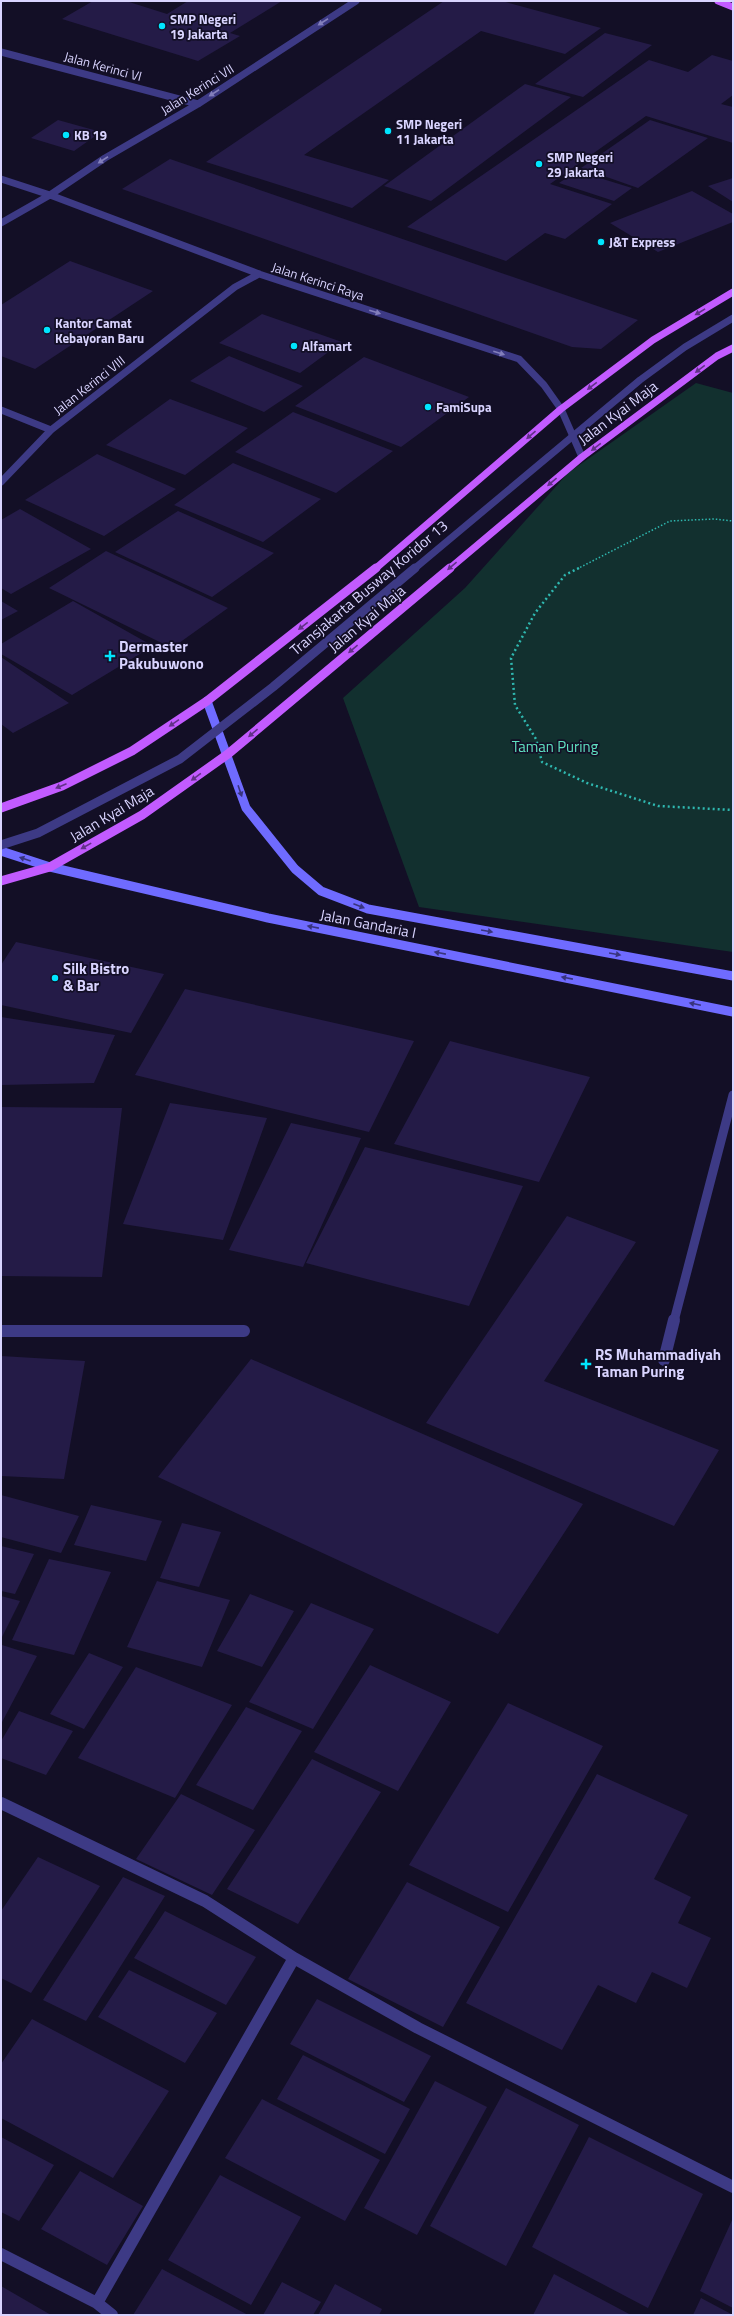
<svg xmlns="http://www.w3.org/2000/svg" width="734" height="2316" font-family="'Titillium Web',sans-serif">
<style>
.green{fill:#12302f}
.building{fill:#241b47}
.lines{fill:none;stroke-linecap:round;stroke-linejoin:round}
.path-far1{stroke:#2fb8b0;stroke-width:1.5;stroke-dasharray:1.5 2;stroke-linecap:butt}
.path{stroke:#2fb8b0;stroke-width:2.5;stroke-dasharray:2 3;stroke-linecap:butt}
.lane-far1{stroke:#3d3a85;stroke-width:9}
.lane{stroke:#3d3a85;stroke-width:12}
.street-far1{stroke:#3d3a85;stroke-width:7}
.street{stroke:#3d3a85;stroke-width:12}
.secondary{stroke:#6f6bff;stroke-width:9}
.primary-far1{stroke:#c25bff;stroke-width:7}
.primary{stroke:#c25bff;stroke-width:9}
.lane-bridge-far1{stroke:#3d3a85;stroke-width:7}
.lane-bridge{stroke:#3d3a85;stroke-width:9}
.oneway{fill:#837fbc}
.oneway2{fill:#623188}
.oneway3{fill:#38347d}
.poi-dot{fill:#00e5ff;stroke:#130f26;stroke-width:1.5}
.labels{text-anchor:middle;stroke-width:3.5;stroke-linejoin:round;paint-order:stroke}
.far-poi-label{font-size:13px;font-weight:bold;fill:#d9d4ff;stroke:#130f26;text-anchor:start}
.far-street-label{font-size:13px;fill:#d9d4ff;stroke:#130f26}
.street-label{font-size:15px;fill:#d9d4ff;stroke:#130f26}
.poi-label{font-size:15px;font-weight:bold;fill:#d9d4ff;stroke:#130f26;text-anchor:start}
.park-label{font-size:15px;fill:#5fe0c0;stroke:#130f26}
</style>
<rect width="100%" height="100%" fill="#130f26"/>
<path class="green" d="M696 383 733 393V952L419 907 343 698 465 588 568 473Z"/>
<path class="building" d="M93 1H126L167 14 188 1H282L230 33 240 36 198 61 62 19Z
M444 1H502L601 28 565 54 481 31 304 155 389 180 352 208 206 162Z
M605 33 652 45 583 97 535 84Z
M712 55 733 61V95L721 104 733 107V143L646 116 550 184 612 204 565 239 545 233 506 261 407 227 649 60 688 72Z
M525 84 571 97 431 201 384 186Z
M58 120 101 132 74 151 31 138Z
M650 120 708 138 638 188 581 168Z
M170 159 638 320 601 349 572 347 122 189Z
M577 171 632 188 614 201 559 183Z
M733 178V202L708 186Z
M692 191 733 214V222L658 252 610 223Z
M70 261 153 291 35 369 1 356V305Z
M262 314 342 342 300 373 219 343Z
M229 356 303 386 264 412 190 381Z
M364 357 469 397 401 447 295 406Z
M170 399 248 428 185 475 106 445Z
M293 412 393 451 336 493 235 452Z
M97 454 176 489 104 536 25 500Z
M233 463 321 499 263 542 174 505Z
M20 509 91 549 11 594 1 588V520Z
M178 511 274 553 212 597 115 552Z
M106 551 228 608 172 648 49 588Z
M1 601 18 611 1 620Z
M73 601 153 646 72 695 1 654V644Z
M1 657 69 703 13 733 1 724Z
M16 942 164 974 131 1033 1 1005V965Z
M185 989 414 1041 369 1132 135 1075Z
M1 1017 115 1035 94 1083 1 1085Z
M450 1041 590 1077 539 1182 394 1144Z
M170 1103 267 1118 223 1240 123 1224Z
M1 1107 122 1108 102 1277 1 1276Z
M291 1123 361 1138 303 1267 229 1250Z
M365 1147 523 1186 469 1306 306 1263Z
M567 1216 636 1242 544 1381 719 1450 674 1526 426 1423Z
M1 1356 85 1361 64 1479 1 1476Z
M251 1359 583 1504 498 1634 158 1477Z
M1 1495 79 1516 61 1553 1 1537Z
M91 1505 162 1521 146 1561 74 1545Z
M182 1523 221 1532 199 1587 160 1578Z
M1 1546 34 1554 15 1594 1 1591Z
M49 1559 111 1572 74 1655 12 1640Z
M157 1581 230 1600 202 1667 127 1647Z
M250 1594 294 1611 262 1667 217 1651Z
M1 1596 20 1601 2 1637H1Z
M311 1603 374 1629 313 1729 249 1702Z
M2 1645 37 1656 1 1724V1646Z
M89 1653 123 1667 84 1729 50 1714Z
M370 1665 451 1702 398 1791 314 1752Z
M136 1667 232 1705 175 1798 78 1758Z
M508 1703 603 1746 508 1912 409 1865Z
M246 1707 302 1731 253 1810 196 1785Z
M19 1711 73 1731 46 1775 1 1758V1741Z
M312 1759 381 1792 298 1924 227 1889Z
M597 1774 688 1815 654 1879 691 1897 678 1923 711 1938 687 1988 652 1972 636 2003 598 1985 562 2050 466 2003Z
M181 1794 255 1830 212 1895 136 1859Z
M38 1857 100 1886 31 1993 1 1978V1911Z
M123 1877 165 1896 86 2021 43 2000Z
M407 1882 500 1927 443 2027 348 1979Z
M165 1911 256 1957 226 2005 134 1958Z
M129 1970 217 2013 185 2063 98 2017Z
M317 1999 431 2056 404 2102 290 2044Z
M32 2019 169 2091 113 2178 1 2118V2064Z
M303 2055 410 2109 385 2154 277 2099Z
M435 2081 487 2107 417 2235 364 2208Z
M506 2088 579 2125 506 2266 430 2226Z
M262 2099 380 2160 345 2221 225 2158Z
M1 2137 54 2165 19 2221 1 2212Z
M589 2137 703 2194 648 2308 532 2247Z
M80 2171 143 2206 107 2265 41 2229Z
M220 2175 301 2217 251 2305 168 2260Z
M733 2218V2308L700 2291Z
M162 2269 248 2315H133Z
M554 2274 631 2315H533Z
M282 2282 321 2302 313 2315H263Z
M335 2284 382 2309 379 2315H318Z
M1 2286 51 2315H1Z
M701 2298 733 2315H693Z"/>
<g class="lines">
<path class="path-far1" d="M577 569 670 521 714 519 733 521"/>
<path class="path" d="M579 568 565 575 535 613 511 658 515 705 536 739 542 762 587 783 658 806 733 810"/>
<path class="lane-far1" d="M674 1321 733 1095"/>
<path class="lane" d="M664 1360 674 1320"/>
<path class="street-far1" d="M1 52 198 104
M1 179 50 195 259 274 519 359 544 385 561 409 582 457
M1 223 50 195 105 158 198 104 356 1
M1 410 51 430
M1 482 51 430 235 287 259 274"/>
<path class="street" d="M1 1331H244
M1 1803 205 1901 294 1958 418 2028 733 2187
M1 2254 97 2303 112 2315
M97 2303 294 1958"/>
<path class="secondary" d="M207 701 246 808 295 869 321 891 368 909 733 976
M1 851 50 867 268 918 733 1012"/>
<path class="primary-far1" d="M718 1 733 7
M375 569 561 409 653 340 733 292
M449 569 582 457 717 356 733 348"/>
<path class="primary" d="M1 808 62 786 132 751 207 701 376 568
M1 881 50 867 142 815 228 754 450 568"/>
<path class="lane-bridge-far1" d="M414 569 640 380 685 347 733 318"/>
<path class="lane-bridge" d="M1 845 38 833 180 759 273 687 415 568"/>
</g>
<defs><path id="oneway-solid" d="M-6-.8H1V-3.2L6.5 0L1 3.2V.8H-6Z"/></defs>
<g class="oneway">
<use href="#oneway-solid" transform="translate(323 22) rotate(147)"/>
<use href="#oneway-solid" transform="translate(214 93) rotate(147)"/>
<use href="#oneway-solid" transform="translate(103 160) rotate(147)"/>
<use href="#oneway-solid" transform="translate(375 312) rotate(18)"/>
<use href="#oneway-solid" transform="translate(499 353) rotate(18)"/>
</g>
<g class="oneway2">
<use href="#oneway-solid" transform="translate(700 312) rotate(149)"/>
<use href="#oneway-solid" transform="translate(700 369) rotate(143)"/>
<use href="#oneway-solid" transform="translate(592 386) rotate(143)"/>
<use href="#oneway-solid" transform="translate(531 435) rotate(139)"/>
<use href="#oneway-solid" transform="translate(596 447) rotate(143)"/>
<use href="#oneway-solid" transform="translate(552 482) rotate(140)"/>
<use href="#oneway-solid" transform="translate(452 566) rotate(140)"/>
<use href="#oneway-solid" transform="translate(303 626) rotate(142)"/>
<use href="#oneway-solid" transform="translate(353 649) rotate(140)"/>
<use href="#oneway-solid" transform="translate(174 723) rotate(146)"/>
<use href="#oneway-solid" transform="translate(253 733) rotate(140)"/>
<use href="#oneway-solid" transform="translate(196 777) rotate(144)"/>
<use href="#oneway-solid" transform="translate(61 786) rotate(157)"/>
<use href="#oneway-solid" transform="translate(86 846) rotate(151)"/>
</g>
<g class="oneway3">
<use href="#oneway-solid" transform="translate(240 791) rotate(71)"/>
<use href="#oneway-solid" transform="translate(25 859) rotate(-161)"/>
<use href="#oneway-solid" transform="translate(359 906) rotate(21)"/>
<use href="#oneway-solid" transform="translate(313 927) rotate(-169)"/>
<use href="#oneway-solid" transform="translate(487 931) rotate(10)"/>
<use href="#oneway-solid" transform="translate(440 953) rotate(-169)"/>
<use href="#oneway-solid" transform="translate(615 954) rotate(10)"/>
<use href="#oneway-solid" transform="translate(567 978) rotate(-169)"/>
<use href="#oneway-solid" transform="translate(695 1004) rotate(-168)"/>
</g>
<g class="poi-dot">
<circle cx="162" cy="26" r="4"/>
<circle cx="388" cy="131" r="4"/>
<circle cx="66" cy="135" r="4"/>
<circle cx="539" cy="164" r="4"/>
<circle cx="601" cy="242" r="4"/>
<circle cx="47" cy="330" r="4"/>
<circle cx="294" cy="346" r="4"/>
<circle cx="428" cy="407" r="4"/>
<path d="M108 650h4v4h4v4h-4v4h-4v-4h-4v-4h4z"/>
<circle cx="55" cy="978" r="4"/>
<path d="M584 1358h4v4h4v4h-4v4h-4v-4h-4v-4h4z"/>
</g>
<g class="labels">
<g class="far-poi-label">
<text x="170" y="24">SMP Negeri<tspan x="170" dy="15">19 Jakarta</tspan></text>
<text x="396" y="129">SMP Negeri<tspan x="396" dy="15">11 Jakarta</tspan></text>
<text x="74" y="140">KB 19</text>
<text x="547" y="162">SMP Negeri<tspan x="547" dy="15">29 Jakarta</tspan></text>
<text x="609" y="247">J&amp;T Express</text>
<text x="55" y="328">Kantor Camat<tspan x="55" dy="15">Kebayoran Baru</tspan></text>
<text x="302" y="351">Alfamart</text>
<text x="436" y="412">FamiSupa</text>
</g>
<g class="far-street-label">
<text transform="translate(103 66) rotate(15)" y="5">Jalan Kerinci VI</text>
<text transform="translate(197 89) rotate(-32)" y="5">Jalan Kerinci VII</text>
<text transform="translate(318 281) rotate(18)" y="5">Jalan Kerinci Raya</text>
<text transform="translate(89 385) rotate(-38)" y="5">Jalan Kerinci VIII</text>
</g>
<g class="street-label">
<text transform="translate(618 413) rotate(-37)" y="5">Jalan Kyai Maja</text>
<text transform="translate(369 588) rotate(-40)" y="5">Transjakarta Busway Koridor 13</text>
<text transform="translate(367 619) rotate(-40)" y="5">Jalan Kyai Maja</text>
<text transform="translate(112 814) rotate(-31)" y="5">Jalan Kyai Maja</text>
<text transform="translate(368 924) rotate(11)" y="5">Jalan Gandaria I</text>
</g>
<g class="poi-label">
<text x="119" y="652">Dermaster<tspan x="119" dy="17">Pakubuwono</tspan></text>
<text x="63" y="974">Silk Bistro<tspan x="63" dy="17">&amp; Bar</tspan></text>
<text x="595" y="1360">RS Muhammadiyah<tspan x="595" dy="17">Taman Puring</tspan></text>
</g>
<g class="park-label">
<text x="555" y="752">Taman Puring</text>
</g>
</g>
<rect width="734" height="2316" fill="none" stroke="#d9d4ff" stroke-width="4"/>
</svg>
